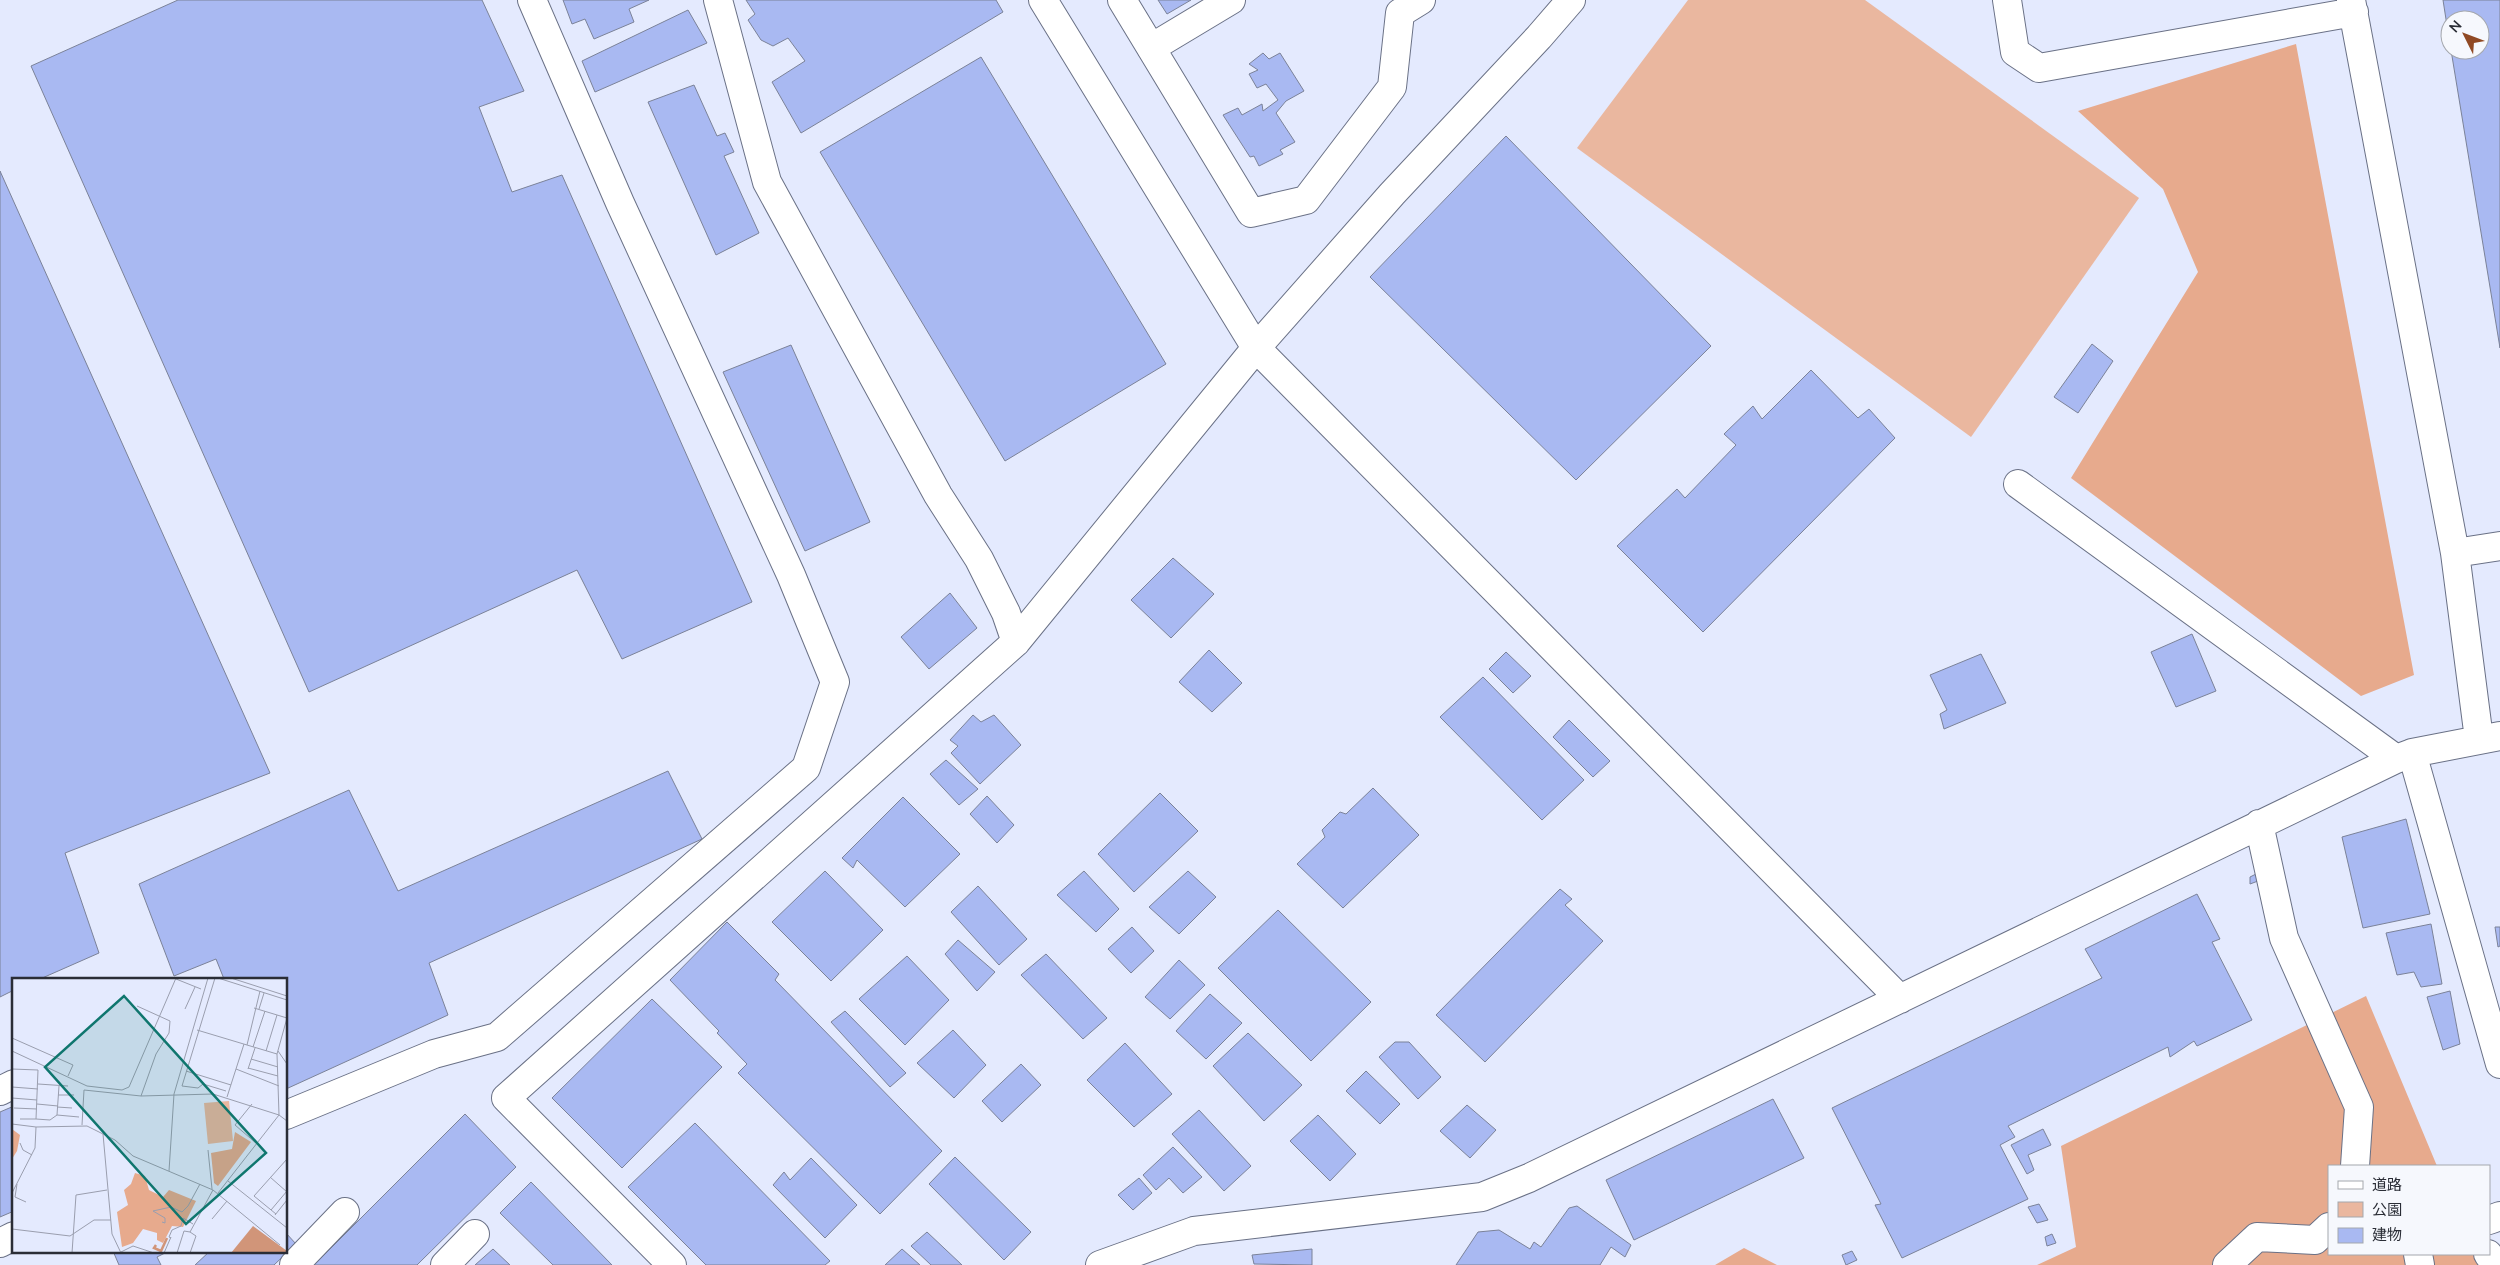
<svg xmlns="http://www.w3.org/2000/svg" width="2500" height="1265" font-family="'Nunito Sans','Noto Sans JP',sans-serif">
<style>
.green{fill:#eab79f}
.forest{fill:#e7aa8d}
.building{fill:#a9b9f2;stroke:#7b8298}
.lines{fill:none;stroke-linecap:round;stroke-linejoin:round}
.minor-casing{stroke:#6a7186;stroke-width:30}
.minor{stroke:#fff;stroke-width:28}
.inset-river{fill:none;stroke:#d19579;stroke-width:2.5}
.inset-road{fill:none;stroke:#9a9eae;stroke-width:1}
.view{fill:#0f766e;fill-opacity:0.15;stroke:#0f766e;stroke-width:2.5}
.inset-edge{fill:none;stroke:#2a2d36;stroke-width:2.5}
</style>
<rect width="100%" height="100%" fill="#e4eafe"/>
<path class="green" d="M1688 0H1865L2139 198 1971 437 1577 148Z"/>
<path class="forest" d="M2296 44 2414 675 2361 696 2071 478 2198 272 2163 189 2078 111Z
M2366 996 2437 1166H2329V1254H2474L2478 1265H2037L2076 1247 2061 1146Z
M1744 1248 1777 1265H1715Z"/>
<path class="building" d="M178 0H482L524 91 479 107 512 192 562 175 752 602 622 659 577 570 309 692 31 66Z
M563 0H649L629 9 634 22 594 39 585 19 572 24Z
M746 0H996L1003 12 801 133 772 82 805 61 788 38 773 46 761 40 748 20 755 14Z
M1158 0H1191L1167 14Z
M2443 0H2500V348L2451 50H2480V20H2450V45Z
M688 10 707 43 595 92 582 61Z
M1263 53 1269 59 1280 53 1304 91 1286 101 1276 113 1295 142 1280 150 1283 154 1259 166 1254 156 1250 157 1223 115 1238 108 1242 115 1262 104 1263 111 1278 100 1266 84 1257 88 1249 74 1258 70 1249 64Z
M981 57 1166 364 1005 461 820 152Z
M694 85 717 136 725 133 734 152 724 156 759 233 716 255 648 102Z
M1506 136 1711 346 1576 480 1370 277Z
M0 171 270 773 65 853 99 953 40 979H14V990L0 997Z
M2092 344 2113 361 2078 413 2054 397Z
M791 345 870 522 805 551 723 372Z
M1811 370 1858 418 1869 409 1895 438 1703 632 1617 546 1677 489 1685 498 1736 445 1724 434 1753 406 1762 419Z
M1173 558 1214 594 1171 638 1131 600Z
M950 593 977 628 929 669 901 637Z
M2192 634 2216 691 2176 707 2151 652Z
M1209 650 1242 683 1212 712 1179 682Z
M1506 652 1531 676 1513 693 1489 669Z
M1981 654 2006 703 1944 729 1940 714 1947 710 1930 675Z
M1483 677 1584 780 1542 820 1440 717Z
M973 715 981 722 994 715 1021 745 980 784 951 753 958 746 950 740Z
M1569 720 1610 761 1593 777 1553 737Z
M946 760 978 789 959 805 930 774Z
M668 771 702 839 429 963 448 1015 286 1089V979H224L216 959 174 976 139 884 349 790 398 891Z
M1373 788 1419 835 1343 908 1297 864 1325 837 1322 830 1340 812 1346 814Z
M1160 793 1198 831 1134 892 1098 854Z
M987 796 1014 825 997 843 970 814Z
M903 797 960 854 905 907 857 860 853 868 842 858Z
M2406 819 2430 914 2363 928 2342 837Z
M825 871 883 930 831 981 772 922Z
M1084 871 1119 909 1096 932 1057 895Z
M1188 871 1216 897 1179 934 1149 907Z
M2258 873V881L2250 884V877Z
M978 886 1027 939 999 965 951 912Z
M1560 889 1572 899 1565 905 1603 941 1485 1062 1436 1015Z
M2197 894 2220 939 2212 942 2252 1020 2197 1046 2194 1041 2170 1057 2168 1047 2008 1126 2015 1137 2000 1145 2028 1199 1902 1258 1875 1205 1881 1204 1832 1108 2102 978 2085 949Z
M1278 910 1371 1002 1311 1061 1218 968Z
M727 922 779 974 775 980 942 1151 880 1214 738 1073 747 1064 717 1033 719 1031 670 980Z
M2431 924 2442 984 2421 987 2414 972 2397 975 2386 933Z
M1132 927 1154 951 1131 973 1108 949Z
M2495 927H2500V946L2498 947Z
M958 940 995 972 977 991 945 954Z
M1046 954 1107 1018 1083 1039 1021 975Z
M907 956 949 1000 905 1045 859 999Z
M1179 960 1205 985 1170 1019 1145 997Z
M2450 991 2460 1044 2443 1050 2427 997Z
M1210 994 1242 1023 1206 1059 1176 1031Z
M652 999 722 1067 622 1168 552 1098Z
M845 1011 906 1073 890 1087 831 1022Z
M953 1030 986 1065 954 1098 917 1063Z
M1248 1033 1302 1085 1264 1121 1213 1066Z
M1395 1042H1409L1441 1077 1418 1099 1379 1057Z
M1125 1043 1172 1094 1134 1127 1087 1080Z
M1021 1064 1041 1085 1002 1122 982 1101Z
M1366 1071 1400 1104 1380 1124 1346 1091Z
M1773 1099 1804 1158 1634 1240 1606 1180Z
M1467 1105 1496 1130 1470 1158 1440 1131Z
M14 1106V1211L0 1217V1112Z
M1199 1110 1251 1166 1224 1191 1172 1134Z
M465 1114 516 1167 417 1265H314Z
M1318 1115 1356 1154 1330 1181 1290 1141Z
M695 1123 830 1261 825 1265H706L628 1187Z
M2043 1129 2051 1145 2028 1155 2034 1170 2027 1174 2011 1145Z
M1173 1147 1202 1177 1183 1193 1169 1178 1156 1190 1143 1175Z
M955 1157 1031 1232 1004 1260 929 1184Z
M811 1158 857 1205 825 1238 773 1185 784 1172 790 1180Z
M1139 1178 1152 1193 1133 1210 1118 1195Z
M531 1182 612 1265H553L500 1213Z
M2039 1204 2048 1220 2037 1223 2028 1207Z
M1577 1206 1631 1245 1625 1257 1611 1247 1600 1265H1456L1478 1232 1499 1230 1530 1249 1534 1242 1541 1247 1569 1208Z
M927 1232 962 1265H931L911 1246Z
M286 1233 296 1244 274 1265H195L210 1251H286Z
M2052 1234 2056 1243 2047 1246 2045 1237Z
M493 1249 510 1265H475Z
M902 1249 920 1265H885Z
M1312 1249V1265L1254 1264 1252 1255Z
M113 1251H169L157 1257 161 1265H119Z
M1852 1251 1857 1260 1846 1265 1842 1255Z"/>
<g class="lines">
<defs>
<path id="minor" d="M718 0 767 182 938 495 979 559 1006 613 1016 642
M1043 0 1256 348 1900 999
M1122 0 1251 213 1306 200 1392 87 1400 13 1421 0
M2007 0 2015 52 2039 68 2354 12
M2351 0 2455 553 2479 739
M1151 48 1231 0
M2018 484 2396 759
M2455 553 2500 546
M2412 753 2500 1064
M2259 824 2284 938 2359 1107 2355 1166
M0 1091 14 1084
M286 1115 434 1054 497 1037 806 768 835 682 791 575 620 203 532 0
M2489 1220 2500 1216
M0 1243 14 1236
M2418 1254 2420 1265
M2488 1254 2496 1265
M294 1265 345 1212
M445 1265 475 1234
M672 1265 506 1098 1016 642 1256 348 1392 194 1539 37 1571 0
M1100 1265 1194 1231 1482 1197 1529 1178 2396 759 2412 753 2500 736
M2227 1265 2257 1237 2315 1240 2329 1227"/>
</defs>
<use href="#minor" class="minor-casing"/>
<use href="#minor" class="minor"/>
</g>
<g transform="translate(12 978)">
<rect width="275" height="275" fill="#e4eafe"/>
<path d="M217 123 221 163 196 166 192 125Z" fill="#eab79f"/>
<path d="M0 151 8 157 5 173 0 181ZM223 154 239 164 206 208 202 205 199 175 220 171ZM123 195 133 198 137 212 151 219 157 212 184 223 171 249 160 248 151 265 145 262V255L131 251 121 265 110 269 105 234 116 227 112 212 119 206Z" fill="#e7aa8d"/>
<path d="M241 248 275 273V275H219Z" fill="#d19579"/>
<path class="inset-river" d="M144 267 142 270 149 273 155 260"/>
<path class="inset-road" d="M203 0 170 108 186 110 191 106 214 113M206 0 275 22M219 0 275 18M164 1 189 11M125 28 158 43 157 55 144 76 129 118M242 30 275 40M173 31 183 9M247 31 252 15M185 52 265 76M0 60 61 87 56 98M235 67 248 13M241 69 253 33M0 73 75 108 110 112 117 109 164 0M254 73 265 37M266 73 275 86M239 81 266 89M236 90 266 98M0 91 26 92 24 141 38 142 45 137 67 139M224 91 267 108M236 91 243 70M174 93 219 107M26 106 56 108M0 109 26 111M46 117H62M215 119 232 66M0 120 25 122M25 126 46 128M240 126 223 147 245 166M45 129 60 130M2 130 25 131M45 137 47 108M8 141H24M0 146 24 149 75 148 103 162 121 178 201 212 268 267M70 147 72 112 129 118 201 116 267 137 265 76 275 40M91 156 100 256 109 275M8 165 11 172 20 177M196 172 200 211M157 193 162 116 196 0M258 199 275 214M216 203 275 250M5 206 3 219 14 224M0 215 23 170 24 149M206 215 267 137 275 143M259 232 275 213M264 236 242 218 275 181M263 237 275 222M200 241 215 223M150 244 153 245V240L141 233 159 229 170 234 176 228 188 206M0 251 58 258 82 242H99M159 260 157 259 160 252 169 248 171 240 181 246M109 274 121 268 142 275M60 275 64 217 95 212M152 275 159 259M165 275 172 253 178 254 201 212M178 275 184 258 178 254"/>
<path class="view" d="M112 18 254 175 174 246 33 89Z"/>
<rect width="275" height="275" class="inset-edge"/>
</g>
<rect x="2328" y="1165" width="162" height="90" fill="#f6f8fd" stroke="#a4a7ad"/>
<rect x="2338" y="1181" width="25" height="8" fill="#ffffff" stroke="#a4a7ad"/>
<text x="2372" y="1190" font-size="15" fill="#2a2d36">道路</text>
<rect x="2338" y="1202" width="25" height="15" fill="#eab79f" stroke="#a4a7ad"/>
<text x="2372" y="1215" font-size="15" fill="#2a2d36">公園</text>
<rect x="2338" y="1228" width="25" height="15" fill="#a9b9f2" stroke="#a4a7ad"/>
<text x="2372" y="1240" font-size="15" fill="#2a2d36">建物</text>
<g transform="translate(2465 35) rotate(312)"><circle r="24" fill="#f6f8fd" stroke="#a4a7ad"/>
<path d="M0-4L9 19L0 12L-9 19Z" fill="#904924"/>
<text y="-8" font-size="14" font-weight="bold" text-anchor="middle" fill="#2a2d36">N</text>
</g>
</svg>
